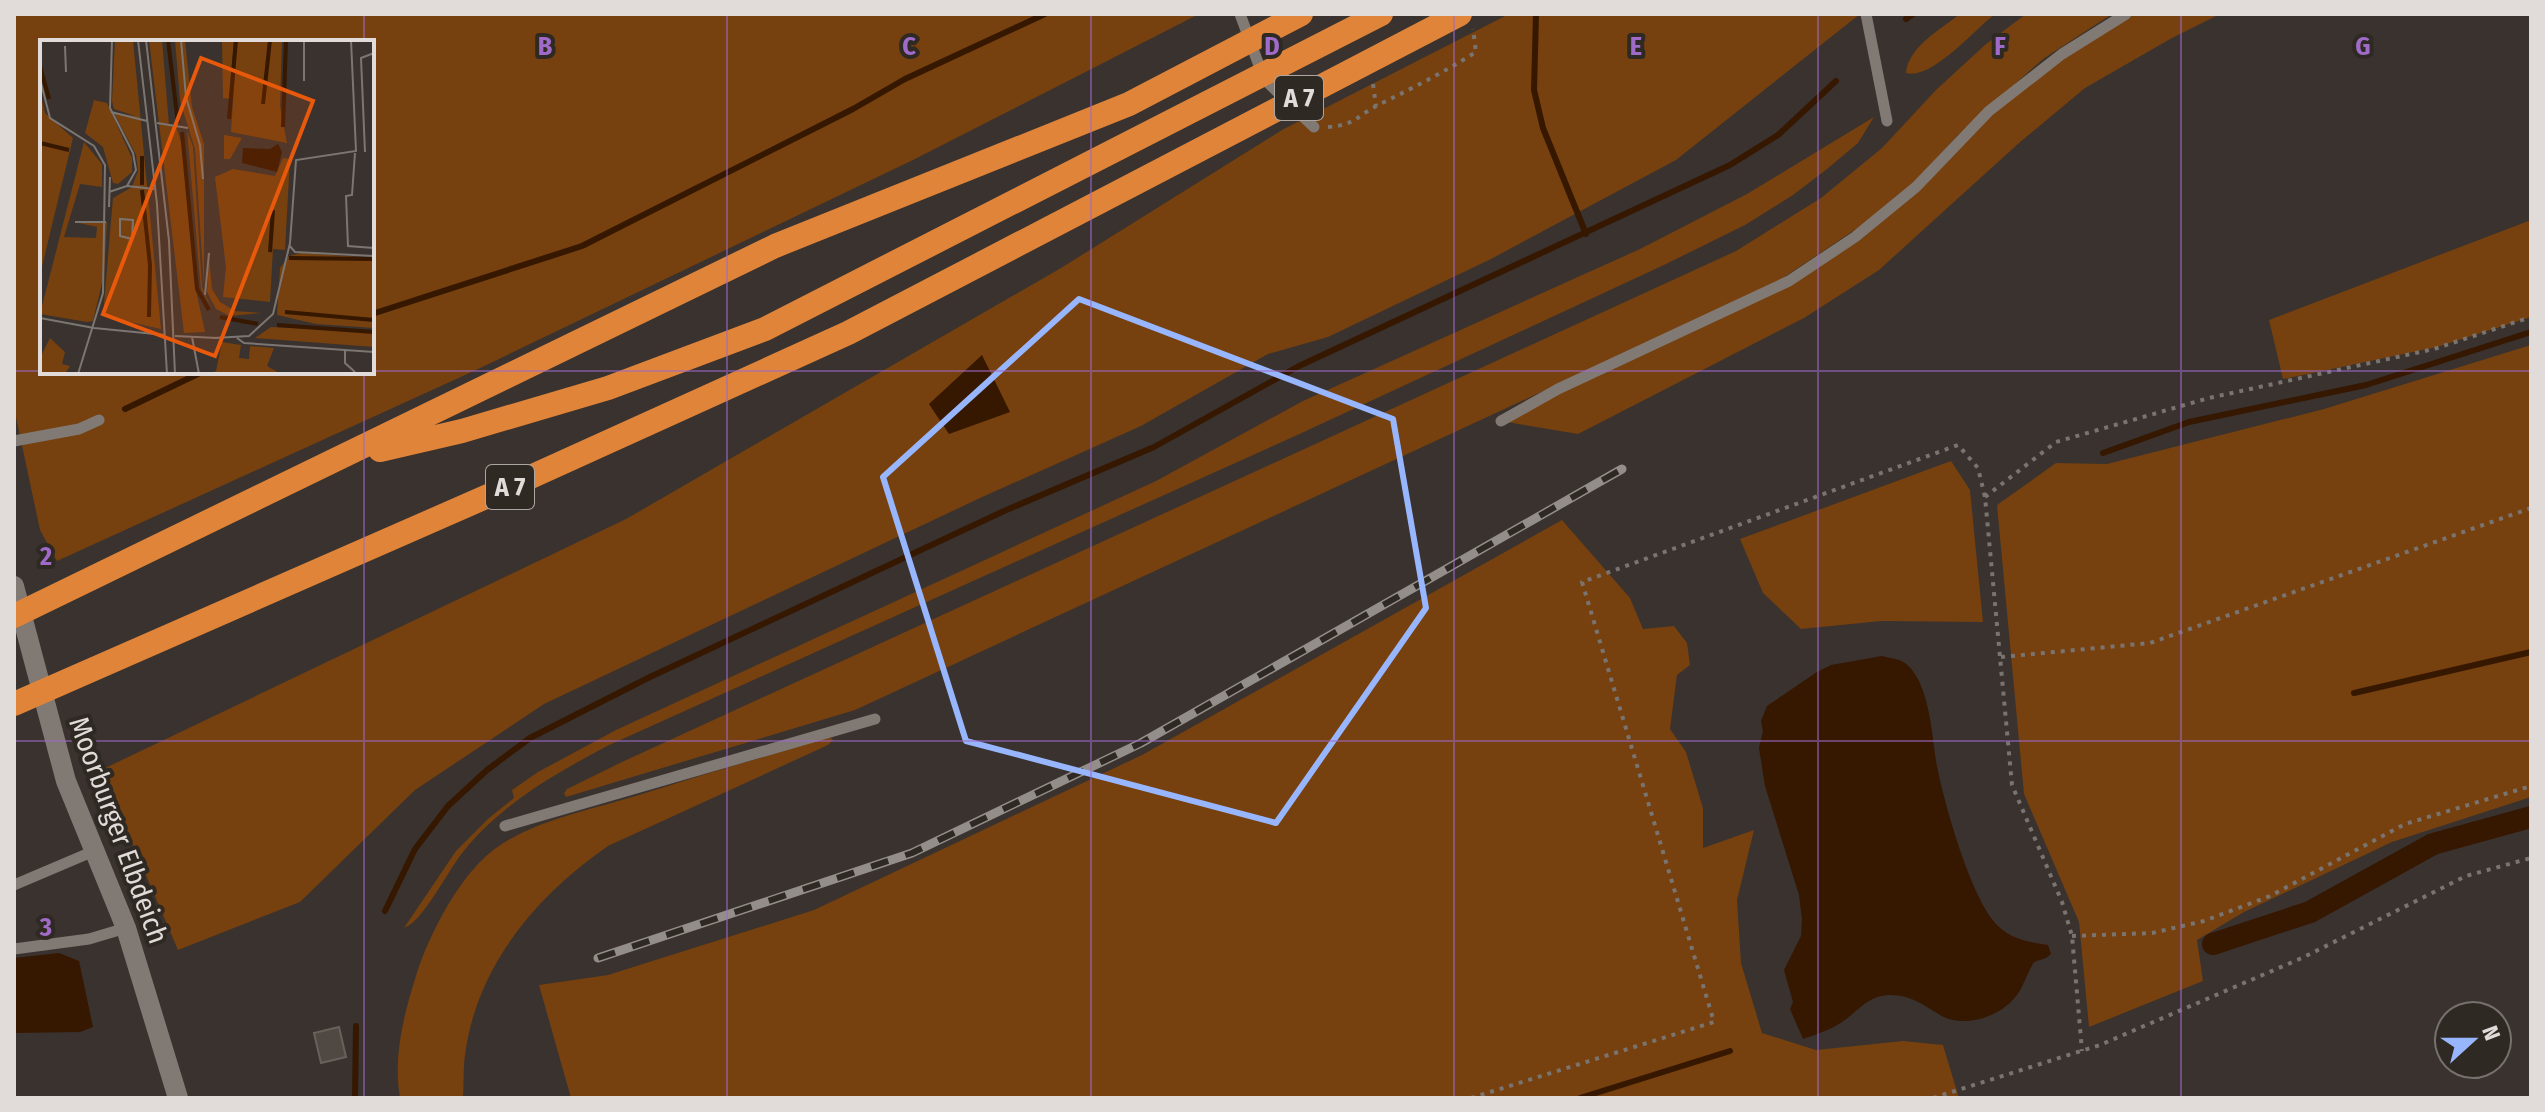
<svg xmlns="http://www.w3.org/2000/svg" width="2545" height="1112" font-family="'Fira Sans Condensed',sans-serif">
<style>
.green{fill:#76400f;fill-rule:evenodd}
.water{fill:#361700}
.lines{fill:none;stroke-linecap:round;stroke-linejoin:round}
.stream{stroke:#361700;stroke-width:6}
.canal{stroke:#361700;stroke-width:22}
.building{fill:#4f4843;stroke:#68615b;stroke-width:2}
.path{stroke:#7a7470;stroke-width:4;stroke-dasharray:4 6;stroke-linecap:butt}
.lane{stroke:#817974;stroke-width:11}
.secondary{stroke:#817974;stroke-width:20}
.highway{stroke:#e08439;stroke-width:24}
.rail-casing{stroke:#948e8a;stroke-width:9}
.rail{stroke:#2f2924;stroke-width:6;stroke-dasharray:18;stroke-linecap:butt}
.marked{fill:none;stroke:#98b6fd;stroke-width:6;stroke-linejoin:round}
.grid{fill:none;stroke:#9f6ac8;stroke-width:2;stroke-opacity:0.55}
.labels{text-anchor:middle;stroke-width:8;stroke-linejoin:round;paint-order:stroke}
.shield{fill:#2f2924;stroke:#aca6a3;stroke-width:2}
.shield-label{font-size:26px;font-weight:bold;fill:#e1dcd9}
.street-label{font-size:28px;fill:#e1dcd9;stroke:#2f2924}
.inset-river{fill:none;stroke:#361700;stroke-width:4}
.inset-road{fill:none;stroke:#7c7672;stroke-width:2}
.view{fill:#e8590c;fill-opacity:0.15;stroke:#e8590c;stroke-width:4}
.inset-edge{fill:none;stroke:#e1dcd9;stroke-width:4}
.grid-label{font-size:26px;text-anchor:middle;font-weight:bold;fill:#9f6ac8;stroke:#2f2924;stroke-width:8;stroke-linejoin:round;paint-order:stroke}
</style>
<rect width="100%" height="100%" fill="#39322e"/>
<path class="green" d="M14 14H1199L913 160 476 370 57 561 40 530 14 408ZM42 42H372V372H42Z
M1509 14H1860L1676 160 1491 259 1328 337 1268 354 1141 426 980 498 544 704 415 790 300 902 178 950 101 770 626 519 1061 268 1282 130Z
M1960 14H1995C1974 30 1932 80 1906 73 1908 47 1941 29 1960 14Z
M2026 14H2112L2043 59 1958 135 1909 188 1868 221 1774 284 855 710 566 797 564 793 567 789 622 762 1736 251 1821 198 1882 148 1936 90 1986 44Z
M2126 14H2220L2172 38 2085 88 2019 143 1879 270 1804 318 1578 434 1501 421 1789 281 1916 187 1989 111Z
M1874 117 1858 143 1827 169 1793 195 1745 225 1664 265 1293 437 607 746C555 774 501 804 463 852 448 870 423 922 404 928L456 851 489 818 514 798 512 790 538 772 616 730 1156 481 1303 401 1640 249 1747 194Z
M2531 220V317L2437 347 2283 379 2269 320Z
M2531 345V797L2392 842 2244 912 2197 940 2203 981 2089 1027 2079 922 2024 794 1997 505 2056 463 2107 464 2324 409Z
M1951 461 1970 490 1983 622 1881 621 1801 629 1763 593 1740 539Z
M1562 520 1630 598 1643 629 1674 626 1687 643 1690 665 1677 675 1670 729 1686 752 1703 808V848L1754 830 1737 900 1741 963 1762 1033 1816 1050 1903 1041 1943 1045 1959 1098H571L539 985 608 975 814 910 1142 755Z
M830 737 833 740 828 745 608 846C536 896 477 965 465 1055 463 1069 464 1084 463 1098H400C393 1057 403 1018 415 979 426 942 451 892 479 863 516 823 588 811 639 795 702 775 766 756 830 737Z"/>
<path class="water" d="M982 355 1010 412 949 434 929 404Z
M1882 656C1889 658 1900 659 1905 663 1929 681 1932 734 1936 761 1943 800 1971 900 1998 926 2012 940 2030 942 2048 945L2051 954 2046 958 2034 962C2027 973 2024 985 2017 995 2001 1017 1963 1029 1940 1015 1924 1005 1909 994 1889 995 1865 996 1856 1015 1837 1025 1827 1031 1814 1035 1803 1039L1790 1009 1793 1002 1784 970 1801 936 1802 919 1799 895 1765 786 1759 748 1763 731 1761 721 1767 706 1817 672 1831 665Z
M59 953 79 961 93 1027 80 1032 14 1033V958Z"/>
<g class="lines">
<path class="stream" d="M1536 14 1534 90 1543 128 1586 234
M1906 19 1913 14
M372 314 582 246 853 109 905 79 1045 14
M125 409 202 372
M2103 453 2189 422 2366 385 2531 332
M2354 693 2531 652
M385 911 415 849 448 806 487 770 530 738 650 677 1004 511 1154 447 1299 366 1730 165 1778 135 1836 81
M355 1098 356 1026
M1580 1098 1730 1051"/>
<path class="canal" d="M2213 944 2310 912 2433 844 2531 817"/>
</g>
<path class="building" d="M339 1027 346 1057 321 1063 314 1033Z"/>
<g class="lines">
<path class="path" d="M1373 84 1376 106
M1328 127C1356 125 1358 115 1380 104 1415 87 1444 72 1476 52L1473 29
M1985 497 2056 442 2209 398 2434 349 2531 317
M2001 657 2150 643 2531 508
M2072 936 2152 933 2204 921 2270 896 2405 824 2531 786
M1471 1098 1714 1022 1582 582 1958 445 1978 468 1985 497 2012 785 2062 902 2072 936 2082 1051
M1933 1098 2100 1045 2302 958 2466 876 2531 858"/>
<path class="lane" d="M1240 14 1264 79 1314 127
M1866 14 1887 121
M1501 421 1558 389 1789 281 1855 237 1916 187 1989 111 2062 54 2126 14
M14 441 79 429 99 420
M505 826 875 719
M14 885 94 851
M14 949 89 939 126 928"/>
<path class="secondary" d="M14 586 66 781 126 928 178 1098"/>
<path class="highway" d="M380 450 462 431 608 388 765 329 1381 14
M14 616 775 246 1129 104 1301 14
M14 704 504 489 848 333 1460 14"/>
<defs>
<path id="rail" d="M598 958 912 853 1141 743 1622 469"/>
</defs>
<use href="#rail" class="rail-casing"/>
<use href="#rail" class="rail"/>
</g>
<path class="marked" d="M1079 299 1393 419 1426 608 1276 823 966 741 883 477Z"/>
<path class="grid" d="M364 14V42M727 14V1098M1091 14V1098M1454 14V1098M1818 14V1098M2181 14V1098M14 371H42M372 371H2531M364 372V1098M14 741H2531"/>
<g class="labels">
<g class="shield">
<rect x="1275" y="76" width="48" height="44" rx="6"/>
<rect x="486" y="465" width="48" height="44" rx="6"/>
</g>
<g class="shield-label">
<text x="1299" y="107">A 7</text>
<text x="510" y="496">A 7</text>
</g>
<g class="street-label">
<text transform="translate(119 830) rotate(70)" y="10">Moorburger Elbdeich</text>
</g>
</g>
<g transform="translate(40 40)">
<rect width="334" height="334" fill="#39322e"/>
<path d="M75 0H93L121 289 63 276 73 158 92 147 98 131 96 115 74 73 95 76 74 69 72 61ZM109 0H122L129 85 136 86 144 111 155 246 165 292 144 293ZM135 0H145L152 67 164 104V247L155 109 140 61ZM182 0H194L189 59 183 58ZM197 0H242L240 66 247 103 191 92ZM0 52 5 73 33 98 0 235ZM54 60 67 63 92 118V132L78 144 73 143 63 107 45 93ZM147 90 153 107 162 247 172 269 161 249ZM184 95 202 98 190 119H184ZM44 102 62 124V147L40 144 24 197 56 198 57 187 39 183 67 182 64 235 53 281 47 282 0 274ZM243 118 250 119 245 210 233 209 230 262 183 257 186 227 175 137 193 129 235 136ZM261 213 334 218V288L276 284 237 275 240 228 249 216ZM169 218 172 249 180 262 195 271 222 273 190 276 176 269 167 252ZM231 287 334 292V307L215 298ZM10 298 25 312 22 324 30 326 25 334H0V318ZM182 302 201 305 199 318 209 319 210 306 234 308 227 326 241 334H169L176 331Z" fill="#76400f"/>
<path d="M238 104 242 112 237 132 202 123 203 108 230 109Z" fill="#361700"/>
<path class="inset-river" d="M128 0 138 83M0 26 9 59M223 64 230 0M189 79 196 0M243 87 246 0M142 92 157 249 169 270M0 103 29 110M102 116V145M102 150 110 225 109 277M230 212 233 170M249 218 334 219M245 272 334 280M180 277 218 284M237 285 334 292"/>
<path class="inset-road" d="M98 0 117 164 127 334M106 0 129 201 135 334M141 0 146 57 160 105 163 139M264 0V41M301 1 334 0M25 6 26 32M0 39 10 78 54 106 65 125 63 253 38 334M71 72 107 81M117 83 148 88M325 112 321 18 334 13M315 113 312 155 306 156 308 206 334 208M87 146 114 149M69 152 87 146 96 130 93 113 70 68 72 0M69 167 70 137M80 179 93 180 92 199 80 196ZM35 182H66M249 205 255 212 334 216M165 255 169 213M0 278 54 288M54 288 125 295M135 296 177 298M152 297 159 334M174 298 209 296 233 274 250 203 256 120 316 111 311 0M197 298 204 303 334 312M305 310V323L315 332"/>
<path class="view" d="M161 18 273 61 175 316 63 274Z"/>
<rect width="334" height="334" class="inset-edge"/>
</g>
<g class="grid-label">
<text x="545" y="55">B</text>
<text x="909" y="55">C</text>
<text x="1272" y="55">D</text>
<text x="1636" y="55">E</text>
<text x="2000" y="55">F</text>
<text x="2363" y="55">G</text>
<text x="46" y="565">2</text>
<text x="46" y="936">3</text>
</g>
<rect width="2545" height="1112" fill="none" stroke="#e1dcd9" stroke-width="32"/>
<g transform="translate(2473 1040) rotate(69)"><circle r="38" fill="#2f2924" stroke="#76716c" stroke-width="2"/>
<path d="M0-6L14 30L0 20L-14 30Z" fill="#98b6fd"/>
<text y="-12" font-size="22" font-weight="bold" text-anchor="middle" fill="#e1dcd9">N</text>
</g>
</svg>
